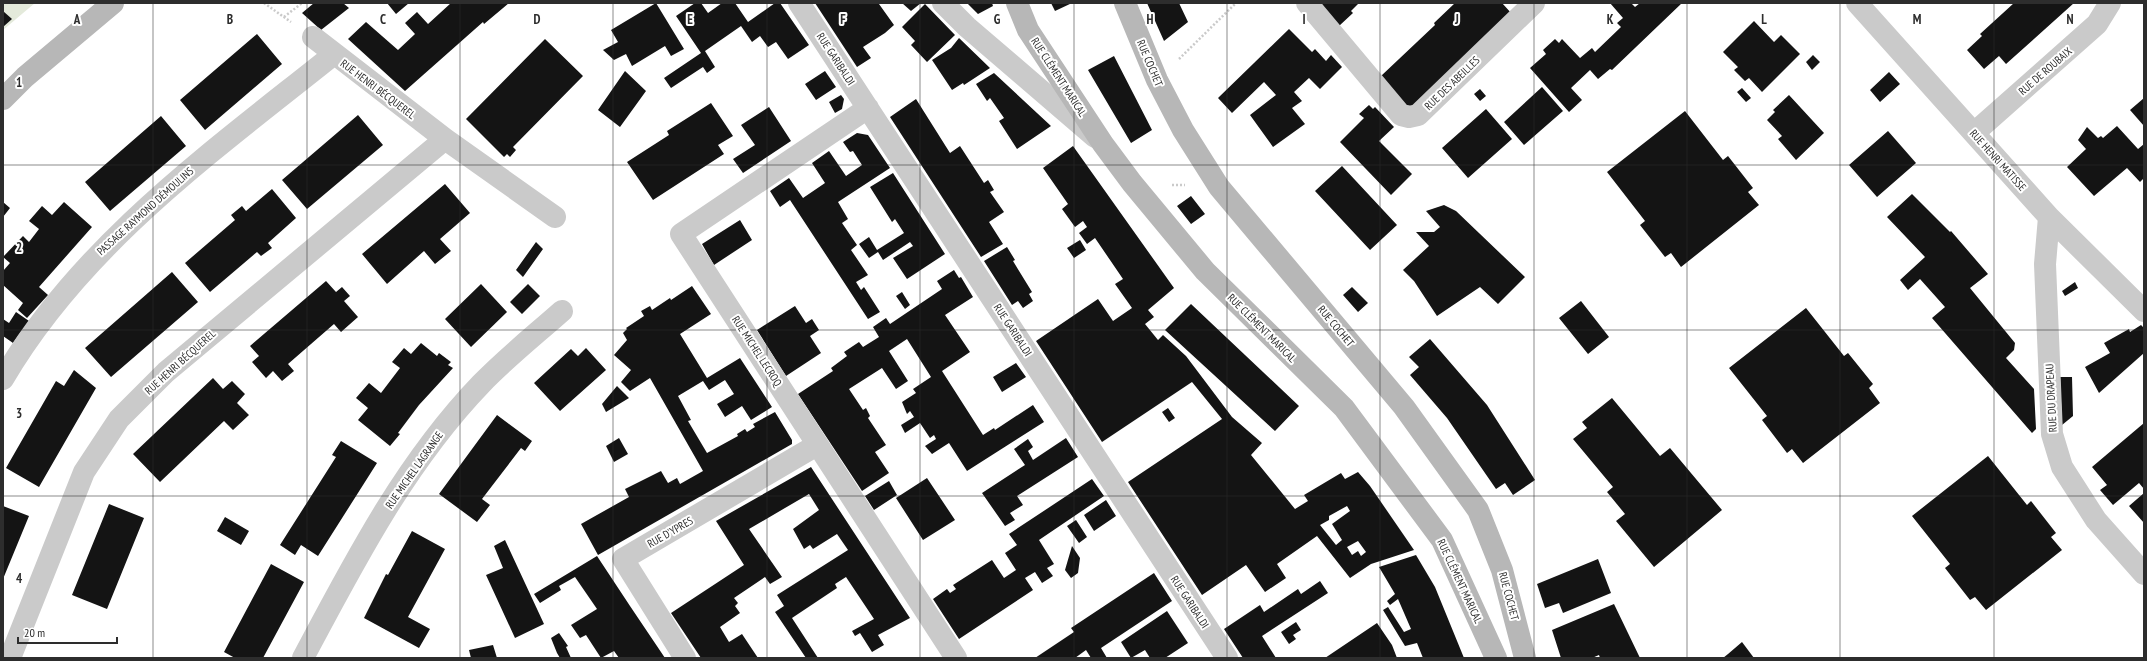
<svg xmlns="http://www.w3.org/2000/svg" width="2147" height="661" font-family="'PT Sans Narrow',sans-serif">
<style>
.green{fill:#e4eadb}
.building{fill:#141414;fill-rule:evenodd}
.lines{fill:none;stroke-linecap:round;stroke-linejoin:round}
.path{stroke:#cacaca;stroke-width:2.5;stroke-dasharray:2 2;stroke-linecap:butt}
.street{stroke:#cacaca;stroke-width:22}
.secondary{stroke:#b7b7b7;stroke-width:22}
.grid{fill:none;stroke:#2d2d2d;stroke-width:1;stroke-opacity:0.55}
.labels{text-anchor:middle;stroke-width:4;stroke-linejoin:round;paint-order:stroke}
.street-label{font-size:11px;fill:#2d2d2d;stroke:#fff}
.grid-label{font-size:13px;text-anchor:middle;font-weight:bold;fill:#2d2d2d;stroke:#fff;stroke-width:4;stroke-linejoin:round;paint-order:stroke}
</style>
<rect width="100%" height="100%" fill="#fff"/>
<path class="green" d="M3 3H35L3 30Z"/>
<path class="building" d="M314 3H343L349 8 321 30 302 13Z
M387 3H409L396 14Z
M451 3H509L484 24 483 22 405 91 348 39 366 22 398 50 415 34 405 23 417 12 428 24Z
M656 3 684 49 671 56 665 46 632 66 626 54 614 60 603 50 618 42 611 30Z
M695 3H701L708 13 722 3H735L748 22 775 3H780L809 45 788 59 776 42 768 47 760 36 752 42 741 26 705 51 715 67 707 73 703 67 671 88 664 78 701 53 676 16Z
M815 3 879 4 894 25 885 33 863 47 871 58 857 67Z
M902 3H921L911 11Z
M967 3H992L993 6 978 14Z
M1051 3H1072L1055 11Z
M1147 3H1179L1188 22 1164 41Z
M1320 3H1359L1351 11 1353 13 1339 26Z
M1455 3H1502L1512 14 1415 107 1406 105 1381 76 1435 25 1434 23Z
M1610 3H1631L1635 7 1640 3H1682L1612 70 1610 69 1598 79 1590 70 1571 88 1582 100 1569 112 1530 68 1546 54 1543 50 1555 39 1559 43 1562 39 1580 58 1592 48 1595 52 1621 27 1617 23 1623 18Z
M2014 3H2074L2006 64 1999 56 1984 69 1967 50 1982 36 1980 34Z
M925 4 955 35 927 62 911 45 915 41 902 27Z
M3 11 12 19 3 27Z
M1754 21 1774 42 1781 35 1800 54 1762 92 1749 78 1745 81 1734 70 1738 67 1723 52Z
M1289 29 1312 52 1315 49 1326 61 1331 55 1342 67 1320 89 1309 78 1294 92 1302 101 1292 108 1305 124 1273 147 1250 115 1276 95 1264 82 1232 113 1218 98Z
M257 34 282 64 205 130 180 100Z
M959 38 990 68 964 85 963 83 952 90 932 60 951 48Z
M545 39 583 76 513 147 516 150 510 157 507 154 504 157 466 119Z
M1813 55 1820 62 1812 70 1806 62Z
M1114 56 1152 130 1131 143 1088 70Z
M625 71 646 91 620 127 598 110Z
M825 71 836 87 816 100 805 84Z
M1889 72 1900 84 1880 102 1870 90Z
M994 73 1051 126 1017 149 999 121 1004 118 990 98 987 101 976 84Z
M1542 87 1563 111 1524 145 1504 122Z
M1742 88 1751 98 1746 102 1737 92Z
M1480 89 1486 96 1480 101 1474 94Z
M841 95 844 99 842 109 835 113 829 102Z
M1789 95 1824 133 1796 160 1778 139 1782 136 1767 120 1775 112 1773 110Z
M2144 98V126L2130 110Z
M916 99 950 153 960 146 984 183 988 180 994 190 990 192 1004 212 989 222 1003 244 981 257 890 117Z
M711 103 733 136 718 145 724 154 653 200 627 162 669 135 667 131Z
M1369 105 1373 109 1375 107 1394 127 1379 141 1412 174 1391 195 1340 142 1364 118 1359 114Z
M769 107 791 141 743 173 733 159 755 145 741 125Z
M1486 109 1512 139 1468 178 1442 148Z
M1685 111 1723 160 1728 156 1753 188 1748 192 1759 205 1681 267 1671 253 1665 257 1640 225 1645 221 1607 172Z
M358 115 383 145 307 209 282 180Z
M161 116 186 146 110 211 85 182Z
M2117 126 2138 149 2144 144V178L2140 182 2127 168 2094 196 2067 167 2086 149 2078 140 2087 127 2098 138 2101 136 2103 138Z
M1888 131 1916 163 1877 197 1849 165Z
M857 133 868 135 890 168 838 202 848 219 842 223 857 245 851 250 868 275 856 282 861 290 864 287 880 312 868 319 790 200 780 207 770 191 789 178 803 198 825 183 812 163 829 151 846 176 862 165 853 151 850 152 843 142Z
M1073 146 1174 288 1148 310 1154 317 1145 324 1158 340 1163 335 1186 356 1232 417 1262 443 1251 455 1295 509 1308 501 1304 495 1341 473 1345 479 1358 472 1370 486 1414 550 1371 564 1350 578 1317 536 1277 564 1286 578 1265 592 1246 565 1202 595 1128 482 1222 419 1192 382 1102 442 1036 341 1098 299 1113 321 1132 308 1115 284 1123 279 1095 238 1087 244 1079 233 1087 227 1083 221 1075 227 1062 209 1068 204 1043 168ZM1347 506 1350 511 1332 524 1342 540 1336 545 1320 525 1329 520V516ZM1358 541 1366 552 1361 556 1358 551 1352 555 1347 547Z
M1342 166 1397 225 1370 250 1315 191Z
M893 173 945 254 907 279 893 258 913 246 910 242 883 260 878 252 869 258 859 244 869 237 877 250 904 233 895 219 892 222 870 187Z
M445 184 470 213 440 239 451 251 435 264 424 251 387 284 362 254Z
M272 189 296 218 268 243 272 248 261 256 257 252 210 292 185 263 235 220 231 215 242 206 246 211Z
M1912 194 1950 232 1951 231 1988 274 1970 288 2015 343 2014 350 2006 358 2034 389 2036 429 2032 433 1932 318 1945 307 1920 279 1908 290 1900 280 1925 257 1887 217Z
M1191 196 1205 214 1191 224 1177 206Z
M3 202 10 208 3 217Z
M64 202 92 227 39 287 48 295 27 318 18 310 23 303 3 285V271L10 263 3 257 23 236 29 242 39 229 29 221 42 206 52 215Z
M1444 205 1456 211 1525 277 1498 304 1480 287 1437 316 1414 281 1403 270 1429 246 1416 232H1434L1440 227 1426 211Z
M740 220 752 240 714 265 702 244Z
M1080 240 1086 250 1074 258 1067 248Z
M536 242 543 249 523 277 516 270Z
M1007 247 1015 260 1013 261 1032 292 1029 294 1033 301 1023 308 1018 301 1012 305 984 261Z
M954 270 959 278 961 277 973 297 945 315 970 352 942 371 983 435 994 428 995 430 1033 405 1044 422 967 471 949 443 932 454 925 446 936 439 934 435 930 438 920 423 905 433 901 425 914 417 910 411 907 414 902 402 916 393 913 389 931 377 907 339 889 351 908 381 896 389 882 368 849 389 863 410 866 408 870 416 868 418 886 445 875 452 889 473 862 491 798 394 833 371 831 368 847 356 844 352 859 342 863 347 879 337 873 327 886 318 890 324 942 289 937 281Z
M172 272 198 302 111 377 85 348Z
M326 281 336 292 342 287 350 296 344 301 358 317 341 332 334 324 288 364 294 371 282 381 273 371 266 378 252 362 259 356 250 346Z
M2075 282 2078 288 2065 296 2062 291Z
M481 284 507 312 471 347 445 319Z
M528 284 540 296 522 314 510 302Z
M692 286 711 314 680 334 707 378 740 358 772 407 751 420 742 406 725 417 717 404 734 394 725 380 709 390 703 381 678 396 691 420 688 421 707 453 738 436 737 434 745 429 747 432 755 427 753 424 775 412 792 440V444L598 555 581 524 629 497 625 489 661 471 668 483 677 478 680 484 703 471 650 378 630 391 621 382 631 370 614 355 627 340 623 333 627 329 626 328 644 316 641 311 650 306 652 310 670 298 671 300Z
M1352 287 1368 303 1358 312 1343 295Z
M902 292 910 305 905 309 896 296Z
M1581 301 1609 337 1588 354 1559 318Z
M1191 304 1299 406 1275 431 1165 330Z
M795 306 806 323 812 319 819 330 810 336 821 353 786 376 757 330Z
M1806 308 1844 356 1848 353 1873 384 1869 388 1880 403 1803 463 1792 449 1787 453 1762 420 1767 416 1729 368Z
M16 312 29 321 13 343 3 336V319L9 323Z
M2141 325 2144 328V353L2099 393 2085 367 2110 353 2104 343 2129 329 2130 332Z
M1430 339 1487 405 1535 480 1513 495 1505 483 1496 489 1447 418 1410 375 1419 367 1409 357Z
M421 343 437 356 439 353 451 362 448 365 453 368 419 405 398 433 400 434 390 446 358 420 368 408 356 398 369 383 381 393 400 368 392 362 404 348 411 354Z
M586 348 606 370 560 411 534 383 571 349 578 356Z
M1016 363 1026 377 1002 392 993 377Z
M74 370 96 388 39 487 6 468 56 381 64 386Z
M2060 377H2072L2073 416 2062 425Z
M213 378 223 389 232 381 245 394 237 403 249 415 233 430 224 421 160 482 133 454Z
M617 386 629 398 606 412 602 404Z
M1612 398 1660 456 1670 448 1722 510 1654 567 1616 521 1625 514 1607 492 1613 487 1573 439 1587 428 1582 422Z
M1168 408 1175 418 1169 422 1162 412Z
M497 415 532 441 525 451 521 448 482 499 490 505 477 522 439 494Z
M2144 423V489L2139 483 2113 505 2100 490 2107 485 2092 467Z
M619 438 628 454 614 462 606 446Z
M1066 438 1078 457 1017 496 1023 505 1010 513 1015 520 1005 526 982 493 1025 465 1014 449 1028 439 1033 447 1028 451 1033 460Z
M341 441 377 463 318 556 301 545 295 555 280 545 336 457 332 455Z
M1988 456 2027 505 2031 501 2056 533 2051 537 2062 550 1986 610 1975 597 1970 600 1945 568 1950 564 1912 516Z
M811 467 910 618 878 635 884 645 872 652 860 633 855 636 852 631 874 619 846 577 835 584 837 588 792 618 818 658H806L775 612 784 606 777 595 848 550 837 534 813 549 810 545 804 549 793 529 819 510 809 494 749 529 782 577 770 584 765 577 734 598 738 603 735 606 740 613 720 627 729 642 742 634 758 658H701L671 613 744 565 716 521Z
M927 478 955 520 923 540 896 498Z
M1092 479 1104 496 1039 540 1054 564 1047 568 1053 576 1042 583 1035 572 1025 578 1033 590 959 639 933 599 947 589 950 593 956 589 953 585 992 560 1004 578 1016 570 1005 553 1017 545 1009 534Z
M889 481 897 495 874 510 865 496Z
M2144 493V523L2129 506Z
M1106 500 1116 516 1094 531 1084 515Z
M109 504 144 518 107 609 72 595Z
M3 506 29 516 3 579Z
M225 517 249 531 241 545 217 531Z
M1076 520 1087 537 1079 543 1067 526Z
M412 531 445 549 408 617 430 629 419 648 364 618 386 574 388 575Z
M505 540 544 624 515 638 486 575 503 568 494 546Z
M1072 546 1080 558 1078 573 1071 578 1065 570Z
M1416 555 1435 587 1464 658H1423L1417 643 1405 646 1383 610 1388 607 1404 632 1411 629 1398 599 1390 605 1387 601 1395 594 1379 567Z
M597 556 630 606 665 658H619L614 651 601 658 586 635 580 638 571 625 597 609 575 577 559 586 561 590 540 603 534 594Z
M1598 559 1611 593 1563 613 1559 603 1545 608 1537 584Z
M271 564 304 582 263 658H235L224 652Z
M1154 573 1172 601 1101 648 1107 658H1091L1086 650 1075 658H1035L1074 632 1071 628Z
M1320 581 1328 593 1262 636 1276 658H1243L1224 629 1260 605 1264 612 1298 589 1301 594Z
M1614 604 1640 658H1600L1599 655 1592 658H1561L1552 630Z
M1167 611 1188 643 1165 658H1150L1145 650 1131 658 1121 642Z
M1296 622 1301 630 1293 635 1296 639 1289 644 1281 632Z
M1377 623 1392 645 1397 658H1325Z
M559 633 568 646 566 647 571 658H560L557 653 551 638Z
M1742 642 1754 658H1723L1728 654Z
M493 645 497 658H471L469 650Z"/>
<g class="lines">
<path class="path" d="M264 3 291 22
M284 17 302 3
M1179 59 1236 3
M1172 185H1185"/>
<path class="street" d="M799 3 1227 658
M943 3 967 27 1095 137
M1307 3 1401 115 1409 117 1418 115 1534 3
M1857 3 2049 217 2144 311
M313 37 445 139 555 217
M868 108 681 234 956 658
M1974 133 2097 24 2110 3
M2049 217 2045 264 2052 434 2062 467 2096 520 2144 574
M3 379C82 244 213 151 333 55
M10 658 84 472 119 419 166 372 445 139
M303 658C354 562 405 463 481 384 506 358 535 335 562 311
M685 658 623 559 817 445"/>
<path class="secondary" d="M1017 3 1028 30 1103 144 1132 183 1205 271 1344 408 1442 540 1496 658
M1125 3 1157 80 1183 130 1219 187 1404 407 1478 510 1502 570 1525 658
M3 99 25 77 113 3"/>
</g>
<path class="grid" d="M153 3V658M307 3V658M460 3V658M613 3V658M767 3V658M920 3V658M1074 3V658M1227 3V658M1380 3V658M1534 3V658M1687 3V658M1840 3V658M1994 3V658M3 165H2144M3 330H2144M3 496H2144"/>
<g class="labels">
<g class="street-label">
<text transform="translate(836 59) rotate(57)" y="4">RUE GARIBALDI</text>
<text transform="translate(1150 63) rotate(67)" y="4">RUE COCHET</text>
<text transform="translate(2045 71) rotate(-41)" y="4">RUE DE ROUBAIX</text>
<text transform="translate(1059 77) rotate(57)" y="4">RUE CLÉMENT MARICAL</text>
<text transform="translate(1452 83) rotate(-44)" y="4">RUE DES ABEILLES</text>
<text transform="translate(378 89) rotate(37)" y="4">RUE HENRI BÉCQUEREL</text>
<text transform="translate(1998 160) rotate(48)" y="4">RUE HENRI MATISSE</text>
<text transform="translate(145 211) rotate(-42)" y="4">PASSAGE RAYMOND DÉMOULINS</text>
<text transform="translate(1336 326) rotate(50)" y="4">RUE COCHET</text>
<text transform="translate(1262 328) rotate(45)" y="4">RUE CLÉMENT MARICAL</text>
<text transform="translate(1013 330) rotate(57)" y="4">RUE GARIBALDI</text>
<text transform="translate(757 351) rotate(57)" y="4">RUE MICHEL LECROQ</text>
<text transform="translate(180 362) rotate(-42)" y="4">RUE HENRI BÉCQUEREL</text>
<text transform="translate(2051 398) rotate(-93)" y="4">RUE DU DRAPEAU</text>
<text transform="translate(414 470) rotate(-55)" y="4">RUE MICHEL LAGRANGE</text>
<text transform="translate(670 532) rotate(-30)" y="4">RUE D'YPRES</text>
<text transform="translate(1460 581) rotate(65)" y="4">RUE CLÉMENT MARICAL</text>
<text transform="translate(1509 596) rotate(75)" y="4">RUE COCHET</text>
<text transform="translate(1190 602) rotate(57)" y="4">RUE GARIBALDI</text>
</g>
</g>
<g class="grid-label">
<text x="77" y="24">A</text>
<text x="230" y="24">B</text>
<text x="383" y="24">C</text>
<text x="537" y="24">D</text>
<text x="690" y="24">E</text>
<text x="843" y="24">F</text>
<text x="997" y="24">G</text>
<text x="1150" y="24">H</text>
<text x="1304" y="24">I</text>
<text x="1457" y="24">J</text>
<text x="1610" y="24">K</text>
<text x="1764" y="24">L</text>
<text x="1917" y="24">M</text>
<text x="2070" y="24">N</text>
<text x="19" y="87">1</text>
<text x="19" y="252">2</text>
<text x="19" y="418">3</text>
<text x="19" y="583">4</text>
</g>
<rect width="2147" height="661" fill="none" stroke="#2d2d2d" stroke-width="8"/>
<path d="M18 637v6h99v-6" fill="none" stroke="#2d2d2d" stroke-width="2"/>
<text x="24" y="637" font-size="12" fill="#2d2d2d" stroke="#ffffff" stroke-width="3" paint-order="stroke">20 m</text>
</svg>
